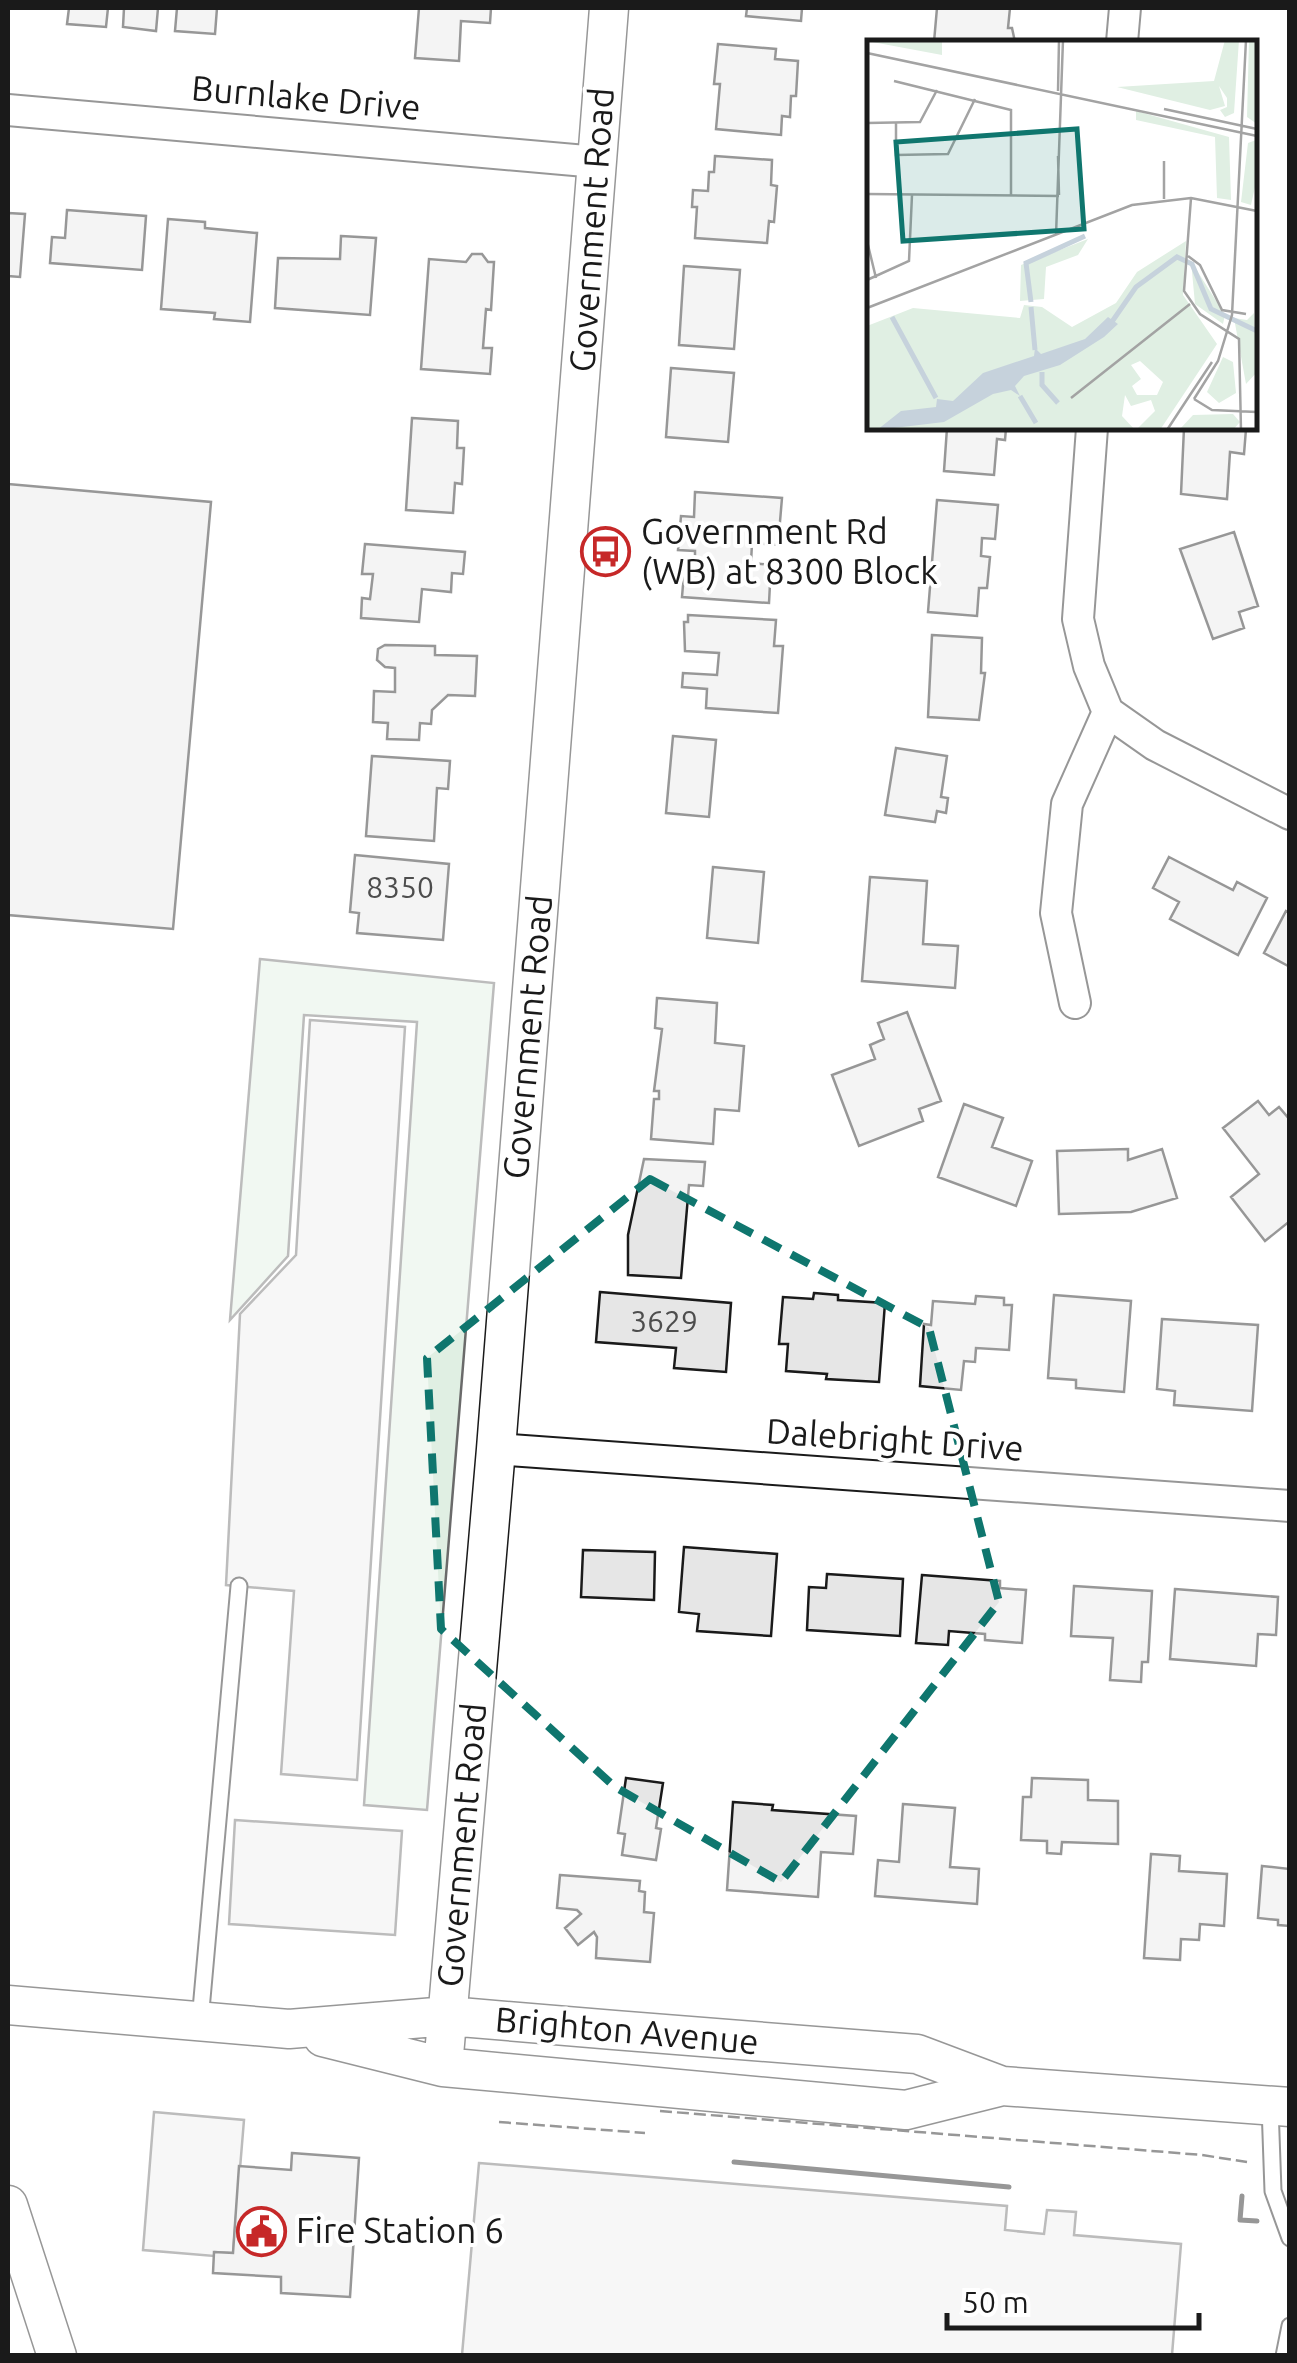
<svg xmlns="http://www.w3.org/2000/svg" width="1297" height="2363" font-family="Ubuntu,sans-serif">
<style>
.green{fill:#e0efe3;stroke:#6a6a6a;stroke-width:2.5}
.parking{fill:#ededed;stroke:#6a6a6a;stroke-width:2.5}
.building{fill:#e6e6e6;stroke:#1a1a1a;stroke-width:2.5}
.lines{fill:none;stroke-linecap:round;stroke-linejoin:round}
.service-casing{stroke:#1a1a1a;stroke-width:19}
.minor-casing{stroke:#1a1a1a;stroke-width:34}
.tertiary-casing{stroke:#1a1a1a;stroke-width:41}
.service{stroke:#fff;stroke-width:15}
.minor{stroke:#fff;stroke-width:30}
.tertiary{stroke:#fff;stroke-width:38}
.fence{stroke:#1a1a1a;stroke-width:2.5;stroke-dasharray:12 5;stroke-linecap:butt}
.wall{stroke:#1a1a1a;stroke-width:5}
.marked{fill:none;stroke:#0f766e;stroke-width:8;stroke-dasharray:20 12;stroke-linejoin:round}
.labels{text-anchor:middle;stroke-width:8;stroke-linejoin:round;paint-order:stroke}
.number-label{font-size:30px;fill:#4d4d4d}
.street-label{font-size:35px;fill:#1a1a1a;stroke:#fff}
.poi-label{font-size:35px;fill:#1a1a1a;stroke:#fff;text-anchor:start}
.inset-river{fill:none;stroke:#c6d2dc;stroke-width:5}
.inset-road{fill:none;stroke:#a3a3a3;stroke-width:2.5}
.view{fill:#0f766e;fill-opacity:0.15;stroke:#0f766e;stroke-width:5}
.inset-edge{fill:none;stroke:#1a1a1a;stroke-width:5}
</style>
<rect width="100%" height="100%" fill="#fff"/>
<path class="green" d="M260 959 494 983 427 1810 364 1805 417 1022 304 1015 288 1256 230 1320Z"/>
<path class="parking" d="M310 1020 405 1027 357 1780 281 1774 294 1591 226 1585 240 1314 296 1255Z
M235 1820 402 1831 395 1935 229 1924Z
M154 2112 244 2120 233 2253 215 2252 214 2256 143 2250Z
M479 2163 1007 2206 1005 2230 1044 2234 1047 2210 1076 2212 1074 2235 1181 2244 1172 2355H462Z"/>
<path class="building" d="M69 8H108L106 27 67 24Z
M124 8H158L156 31 123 27Z
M177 8H217L215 34 175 31Z
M419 8H491L490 23 461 21 459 61 415 58Z
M747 8H802L801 21 746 16Z
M937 8H1010L1008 28H1012L1015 42H934Z
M718 44 776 49 775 59 798 61 796 96H791L790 117 782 116 781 135 716 129 720 84H714Z
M715 156 772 160 771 185 777 186 774 222 769 221 767 243 695 238 697 207H692L693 190 708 191 709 172H714Z
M67 210 146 216 142 270 50 263 52 237 65 238Z
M8 213 25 214 20 277 8 276Z
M168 219 205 222V228L257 233 250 322 214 319 215 313 161 309Z
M341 236 376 238 370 315 275 308 278 258 340 259Z
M472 254H482L488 262H494L491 310 486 309 483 348H492L490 374 421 369 429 259 466 262Z
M684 266 740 270 734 349 679 345Z
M671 368 734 373 728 442 666 437Z
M412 418 458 421 457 448H464L462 484 455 483 453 513 406 510Z
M947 428H1006L1005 440 997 439 994 475 944 471Z
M1184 428 1246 429 1244 454 1230 452 1227 499 1181 494Z
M8 484 211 502 173 929 8 915Z
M695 492 782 498 778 545 752 543 751 563 771 565 769 603 682 597 685 561 695 562V551L678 550 681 516 694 517Z
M937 500 998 505 995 539 982 538 981 556 990 557 987 588H979L977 616 928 612Z
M1234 532 1258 606 1239 612 1244 628 1213 639 1180 549Z
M365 544 465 552 463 574 452 573 451 592 422 589 419 622 361 618 362 598 370 599 373 574H362Z
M688 615 776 620 774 646H783L778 713 706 708 707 689 682 687 683 673 717 675 719 653 685 651 684 622H688Z
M932 635 982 638 981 673H985L979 720 928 717Z
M385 645 435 646V655L477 656 475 696 448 695 432 710 431 724 420 723 419 740 387 739 388 723 373 722 374 691 395 692V668L385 667 377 660 378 649Z
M673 736 716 740 709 817 666 813Z
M896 748 947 756 941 797 948 798 946 813 937 811 935 822 885 815Z
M372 756 450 761 448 789 437 788 434 841 366 836Z
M355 855 449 864 443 940 357 933 359 913 350 912Z
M1169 857 1233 890 1237 882 1267 898 1238 955 1170 919 1179 902 1153 888Z
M713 867 764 872 758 943 707 938Z
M870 877 927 881 923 944 958 946 955 988 862 981Z
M1286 911 1290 913V967L1264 953Z
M657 998 717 1003 715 1043 744 1046 739 1111 715 1109 713 1144 651 1139 654 1099H659V1091H654L662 1029 655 1028Z
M907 1012 941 1101 919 1109 923 1121 859 1146 832 1075 875 1059 870 1045 884 1039 878 1023Z
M1258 1101 1269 1115 1279 1107 1290 1120V1221L1265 1241 1231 1197 1259 1174 1223 1128Z
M964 1104 1003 1118 992 1147 1032 1161 1016 1206 938 1177Z
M1128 1149V1160L1162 1149 1177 1198 1131 1212 1059 1214 1057 1151Z
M644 1159 705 1162 703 1186 689 1185 681 1278 628 1275V1235Z
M600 1292 731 1303 726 1372 674 1368 676 1348 596 1342Z
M814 1293 838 1295V1300L885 1303 879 1382 826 1379 827 1374 786 1371 788 1344H779L783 1297 813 1299Z
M1054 1295 1131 1301 1124 1392 1076 1388V1380L1048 1378Z
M976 1296 1004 1298V1305H1012L1009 1350 976 1348 975 1362 964 1361 961 1390 920 1386 924 1324 931 1325 933 1301 975 1304Z
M1162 1319 1258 1325 1252 1411 1174 1405 1175 1391 1157 1389Z
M684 1547 777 1554 771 1636 697 1631 699 1614 679 1612Z
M583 1550 655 1552 654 1600 581 1597Z
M827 1574 903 1579 900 1636 807 1630 809 1587 826 1588Z
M922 1575 1000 1581V1588L1026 1590 1022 1643 985 1640V1634L949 1631 948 1645 916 1643Z
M1074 1586 1152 1591 1148 1662H1142L1141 1682 1110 1680 1113 1638 1071 1636Z
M1175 1589 1278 1597 1276 1635 1258 1634 1256 1666 1170 1659Z
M626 1778 663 1783 656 1828 661 1829 656 1860 622 1855 625 1834 618 1833Z
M1032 1778 1088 1780V1800L1118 1801V1844L1062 1842 1061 1854 1047 1853V1841L1021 1840 1023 1797H1031Z
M733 1802 773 1805 772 1810 856 1816 853 1854 821 1852 818 1897 727 1890Z
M903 1804 955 1808 950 1867 979 1869 977 1904 875 1896 878 1860 899 1862Z
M1151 1854 1180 1856 1179 1871 1227 1874 1224 1926 1200 1924 1199 1940 1181 1939 1180 1960 1144 1958Z
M1262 1866 1290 1869V1926L1278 1925V1920L1258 1918Z
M560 1875 640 1881 639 1891 645 1892 644 1912 654 1913 650 1962 596 1958 597 1937 594 1932 578 1945 565 1928 581 1914 577 1910 557 1908Z
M292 2153 359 2158 350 2297 281 2293V2277L213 2273 214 2252 233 2253 239 2166 291 2170Z"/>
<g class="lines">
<defs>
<path id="service" d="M200 2021 239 1586
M1270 2106 1273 2191 1290 2238
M1284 2356 1290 2326"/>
<path id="minor" d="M1122 42 1125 8
M8 110 597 162
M1092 428 1078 619 1089 666 1108 712 1155 745 1290 814
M1075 1003 1056 913 1067 804 1108 712
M496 1449 1290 1506"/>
<path id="tertiary" d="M8 2005 289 2029 448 2016 614 2030 917 2054 1002 2086 1290 2107
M323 2037 443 2067 906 2110 1002 2086
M443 2067 496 1449 609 8
M8 2205 57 2356"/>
</defs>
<use href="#service" class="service-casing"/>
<use href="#minor" class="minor-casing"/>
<use href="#tertiary" class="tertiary-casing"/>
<use href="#service" class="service"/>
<use href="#minor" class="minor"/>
<use href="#tertiary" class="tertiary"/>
<path class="fence" d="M660 2111 1202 2155 1247 2162
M499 2122 645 2133"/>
<path class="wall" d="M734 2162 1009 2187
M1242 2196 1240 2220 1257 2221"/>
</g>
<path d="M0 0H1297V2363H0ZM650 1179 929 1328 999 1602 781 1882 615 1787 441 1629 427 1358Z" fill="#fff" fill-opacity=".55" fill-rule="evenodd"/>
<path class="marked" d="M650 1179 929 1328 999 1602 781 1882 615 1787 441 1629 427 1358Z"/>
<defs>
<symbol id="bus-ring" viewBox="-11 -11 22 22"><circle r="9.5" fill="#fff" stroke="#c62828" stroke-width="1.5"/><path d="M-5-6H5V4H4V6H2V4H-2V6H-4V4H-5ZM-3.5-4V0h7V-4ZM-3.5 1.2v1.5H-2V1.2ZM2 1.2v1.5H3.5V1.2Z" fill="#c62828"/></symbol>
<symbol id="civic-ring" viewBox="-11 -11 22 22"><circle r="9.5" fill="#fff" stroke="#c62828" stroke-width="1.5"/><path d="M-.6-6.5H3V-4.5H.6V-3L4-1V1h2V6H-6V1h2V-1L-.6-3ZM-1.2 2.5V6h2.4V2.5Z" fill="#c62828"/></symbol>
</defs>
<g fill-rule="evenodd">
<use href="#bus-ring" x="578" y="524" width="55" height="55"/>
<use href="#civic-ring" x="234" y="2204" width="55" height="55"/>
</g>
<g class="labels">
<g class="number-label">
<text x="400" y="898">8350</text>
<text x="664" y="1332">3629</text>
</g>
<g class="street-label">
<text transform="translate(306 98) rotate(5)" y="12">Burnlake Drive</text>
<text transform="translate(592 230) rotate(-86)" y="12">Government Road</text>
<text transform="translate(528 1037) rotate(-85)" y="12">Government Road</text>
<text transform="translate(895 1440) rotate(4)" y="12">Dalebright Drive</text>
<text transform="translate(462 1845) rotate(-85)" y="12">Government Road</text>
<text transform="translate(627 2031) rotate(5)" y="12">Brighton Avenue</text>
</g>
<g class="poi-label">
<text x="641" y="544">Government Rd<tspan x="641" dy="40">(WB) at 8300 Block</tspan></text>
<text x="296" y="2243">Fire Station 6</text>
</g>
</g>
<g transform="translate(867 40)">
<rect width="390" height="390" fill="#fff"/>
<path d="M0 0H75V15L0 1ZM358 0H372L367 73 358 77 353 70 360 67V58L352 46 358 66 343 70 250 47 347 41ZM382 0H390V84L380 77ZM269 71 362 97 364 160 350 158 348 97 269 80ZM389 100 390 138 384 165 374 162 381 103ZM221 199 211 215 179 227 177 259 153 261 154 225ZM319 201 316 255 350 304 293 390H269L288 371 284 360 264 366 258 355 255 376 268 390H0V286L46 268 153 278 157 265 175 267 205 287 249 263 270 232ZM273 321 296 342 290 355H270L265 346 274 339 264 325ZM324 221 358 275 356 284 328 264ZM387 273 390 332 379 344 367 278 380 280ZM356 317 366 322 369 353 352 363 340 352ZM326 375 366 374 373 382 366 390 313 389Z" fill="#e0efe3" fill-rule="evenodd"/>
<path d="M241 277 251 284 237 297 193 325 157 336 148 346 153 356 144 350 126 354 77 382 10 390 34 371 69 367 70 359 86 361 116 333 167 316 168 308 174 314 218 299Z" fill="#c6d2dc"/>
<path class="inset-river" d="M164 262 159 223 218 196M164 267 168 310M25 277 69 358M242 286 269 247 310 217 325 224 344 269 390 291M175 332V345L191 363M153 356 169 383"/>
<path class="inset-road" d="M0 13 390 96M27 41 144 70V156M191 51 192 0M297 69 390 89M0 83 53 82 70 50M29 83V115L81 114 108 59M191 116 192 155M297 121V159M0 154 192 156M324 158 317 251 333 274 372 299 374 390M189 195 196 0M0 201 9 238M321 216 333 225 355 270 379 274M0 240 42 221 45 155M0 268 265 165 324 158 390 171M323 355 345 322M204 358 323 264M327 359 345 370 390 372M327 359 351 321 365 275 379 0M300 390 323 355"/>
<path class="view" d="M210 89 217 189 36 201 29 102Z"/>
<rect width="390" height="390" class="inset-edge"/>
</g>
<rect width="1297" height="2363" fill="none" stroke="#1a1a1a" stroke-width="20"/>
<path d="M947 2313v15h252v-15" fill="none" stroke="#1a1a1a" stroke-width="5"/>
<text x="962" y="2313" font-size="30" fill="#1a1a1a" stroke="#ffffff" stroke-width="8" paint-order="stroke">50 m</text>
</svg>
